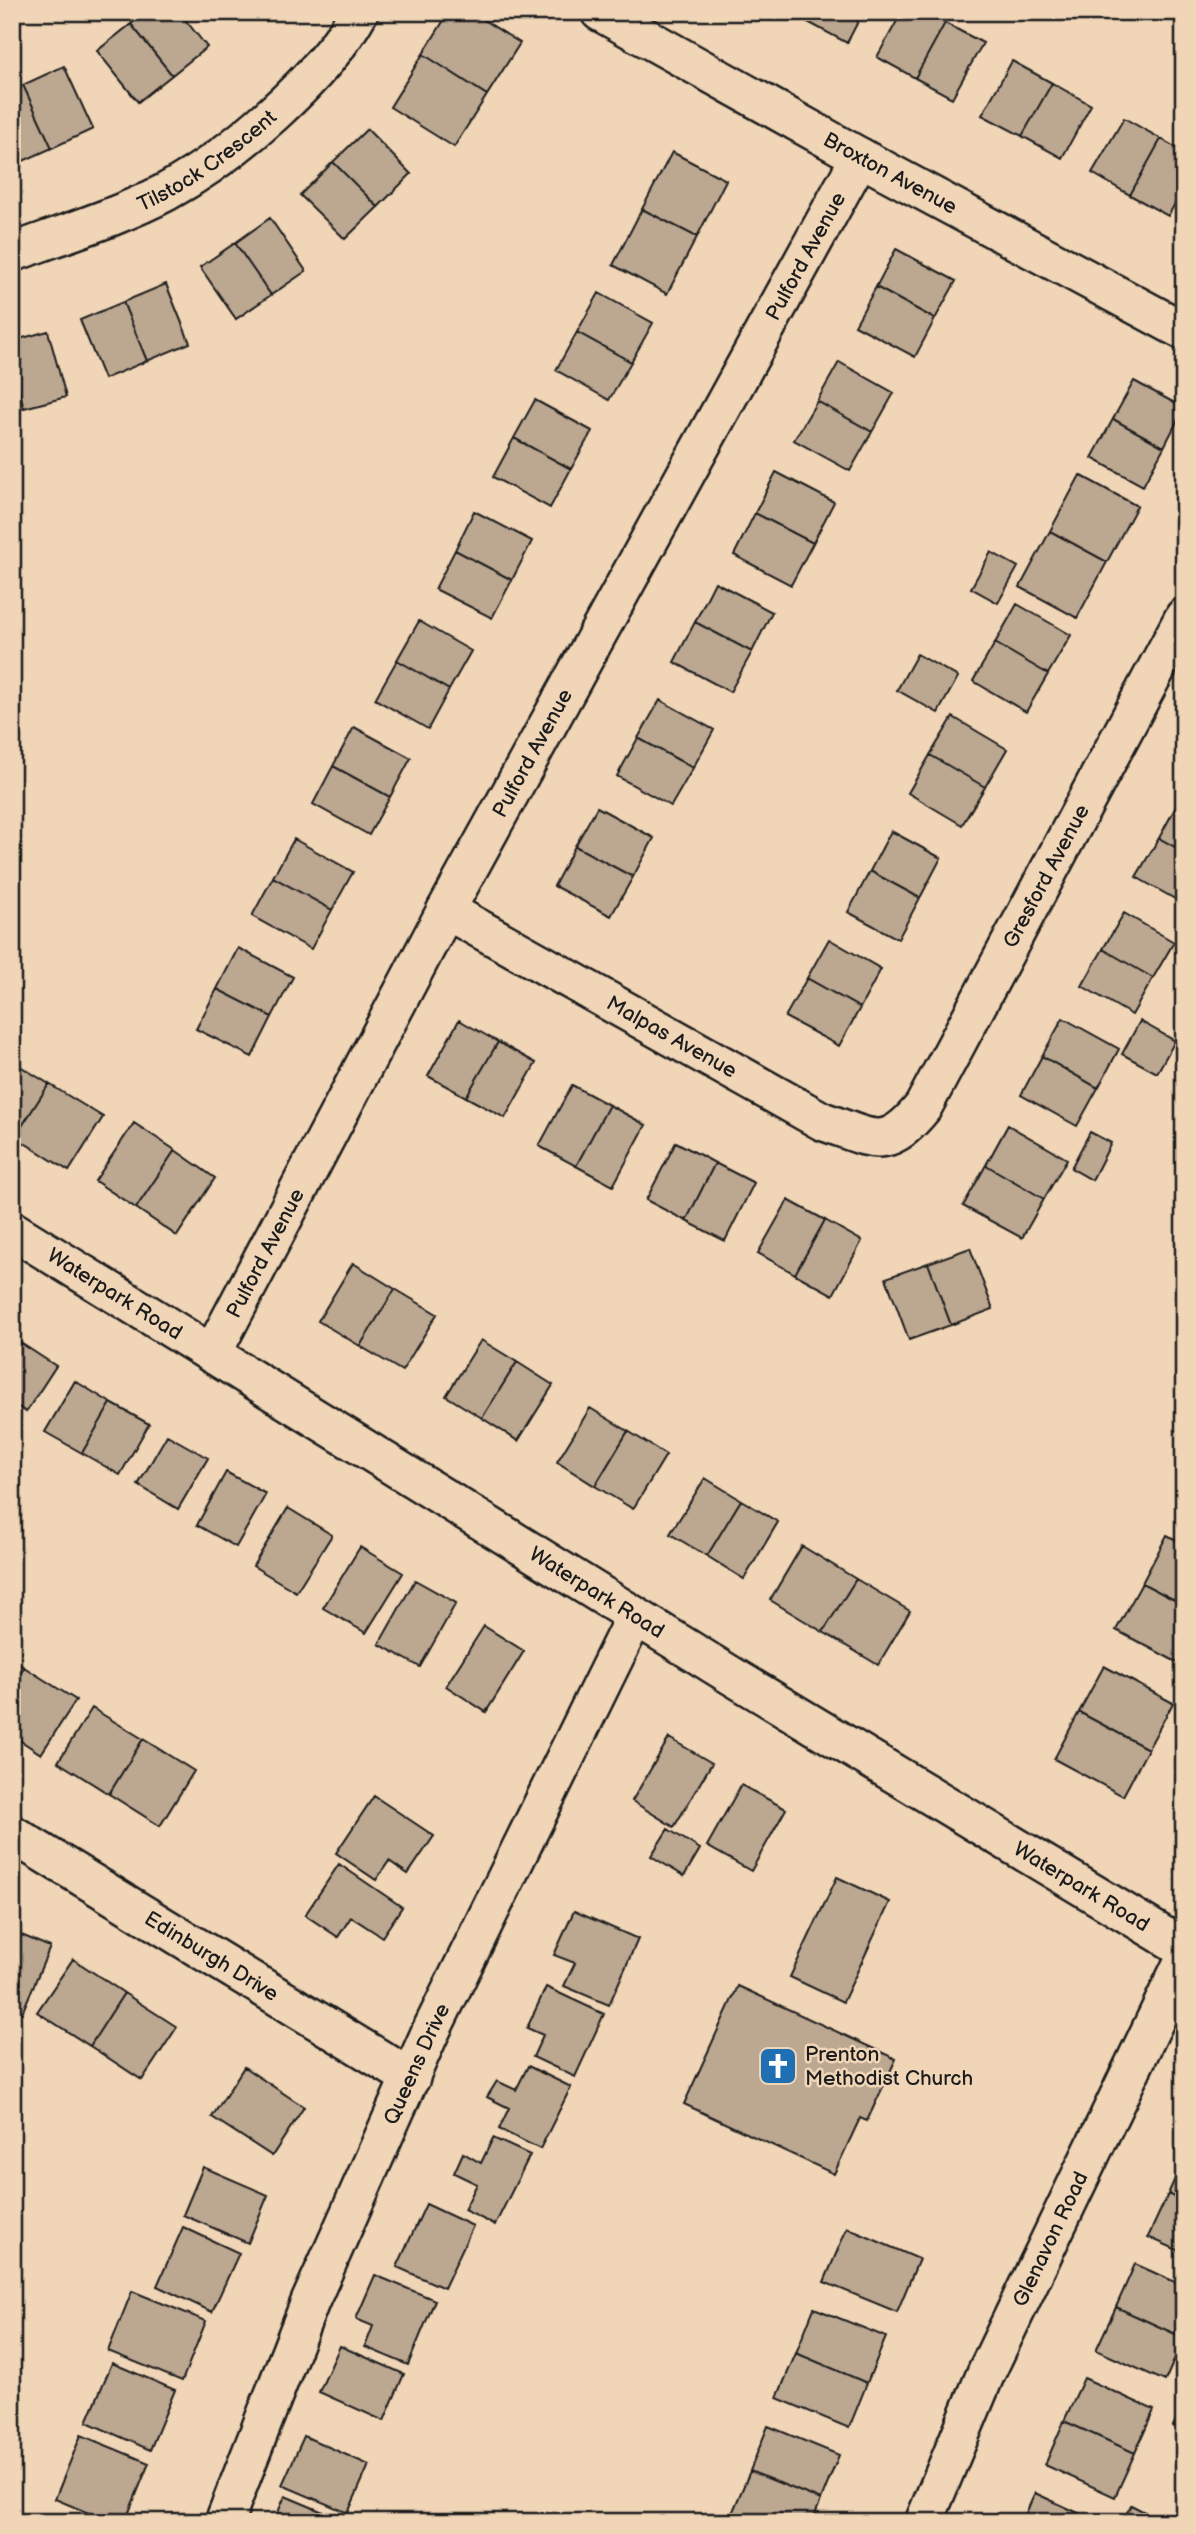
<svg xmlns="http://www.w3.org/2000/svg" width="1196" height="2534" font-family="'Balsamiq Sans',sans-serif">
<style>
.building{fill:#bca791;stroke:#1c1c1c;stroke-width:2}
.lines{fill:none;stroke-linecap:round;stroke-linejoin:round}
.street-casing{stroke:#1c1c1c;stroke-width:42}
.street{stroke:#f0d5b7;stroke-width:37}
.labels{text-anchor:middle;stroke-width:5;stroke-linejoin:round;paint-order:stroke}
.street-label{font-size:21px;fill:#1c1c1c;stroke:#f0d5b7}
.poi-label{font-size:21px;fill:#1c1c1c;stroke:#f0d5b7;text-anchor:start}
</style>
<rect width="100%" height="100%" fill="#f0d5b7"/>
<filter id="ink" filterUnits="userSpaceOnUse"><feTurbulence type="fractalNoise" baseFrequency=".0143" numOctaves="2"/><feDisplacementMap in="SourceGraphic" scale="14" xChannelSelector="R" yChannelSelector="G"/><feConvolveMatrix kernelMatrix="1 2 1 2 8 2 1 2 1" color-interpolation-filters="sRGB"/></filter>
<g filter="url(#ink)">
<path class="building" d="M146 12H179L207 47 172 75 131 24Z
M449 12H471L520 43 487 95 423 54Z
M790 12H811L806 21Z
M811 12H863L847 43 806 21Z
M902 12H926L945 23 915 78 877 57Z
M945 23 983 43 952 98 915 78Z
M131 24 172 75 138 102 97 51Z
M423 54 487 95 454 147 390 107Z
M1012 61 1052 83 1022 136 982 115Z
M64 66 93 129 52 148 23 85Z
M1052 83 1091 105 1062 158 1022 136Z
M23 85 52 148 12 166V90Z
M1124 118 1161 139 1130 195 1092 173Z
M367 129 411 174 378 207 333 162Z
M1161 139 1184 152V188L1168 216 1130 195Z
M672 152 726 180 697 237 642 209Z
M333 162 378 207 345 239 300 195Z
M642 209 697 237 667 294 613 265Z
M270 218 306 271 271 295 235 243Z
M235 243 271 295 236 319 200 267Z
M896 249 956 281 935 319 876 287Z
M166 284 190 343 147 361 123 302Z
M876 287 935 319 915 357 855 325Z
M599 293 653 323 631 362 577 332Z
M123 302 147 361 104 379 80 320Z
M48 331 66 397 24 408 12 364V341Z
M577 332 631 362 609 400 556 370Z
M839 362 894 393 872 432 817 401Z
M12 364 24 408 12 411Z
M1134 381 1184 408 1164 447 1113 419Z
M535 400 592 431 571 469 514 438Z
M817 401 872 432 850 471 794 440Z
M1113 419 1164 447 1143 486 1092 458Z
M514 438 571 469 550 508 493 477Z
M776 472 834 502 813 543 755 513Z
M1080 475 1137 506 1107 562 1050 531Z
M474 511 532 541 512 580 455 550Z
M755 513 813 543 791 585 734 555Z
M1050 531 1107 562 1077 618 1020 587Z
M455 550 512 580 492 618 435 589Z
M991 552 1018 567 998 603 971 588Z
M715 582 772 612 752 652 695 622Z
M1017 604 1071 635 1048 674 995 643Z
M419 621 471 651 449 690 397 660Z
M695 622 752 652 730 692 674 662Z
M995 643 1048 674 1026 712 973 681Z
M917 654 958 677 938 713 897 690Z
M397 660 449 690 428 729 375 699Z
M660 700 714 730 693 768 638 738Z
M953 717 1007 749 985 787 930 755Z
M354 727 411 758 390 797 333 766Z
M638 738 693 768 671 806 617 776Z
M930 755 985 787 962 825 908 793Z
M333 766 390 797 369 835 313 804Z
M1180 799 1184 801V852L1159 838Z
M597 807 654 838 633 877 575 846Z
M891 831 941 858 920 898 870 871Z
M1159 838 1184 852V904L1136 877Z
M294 839 353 872 332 910 273 877Z
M575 846 633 877 611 916 554 886Z
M870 871 920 898 898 939 848 912Z
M273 877 332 910 311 949 252 916Z
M1124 913 1174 942 1153 978 1103 949Z
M829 939 881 969 860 1008 807 978Z
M238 948 293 977 272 1017 217 989Z
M1103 949 1153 978 1132 1015 1082 986Z
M807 978 860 1008 839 1046 785 1017Z
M217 989 272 1017 252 1057 196 1029Z
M1063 1018 1119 1049 1098 1088 1042 1056Z
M459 1020 498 1042 466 1097 428 1076Z
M1140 1021 1175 1041 1157 1073 1122 1054Z
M498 1042 536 1063 505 1118 466 1097Z
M1042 1056 1098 1088 1077 1126 1021 1095Z
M12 1061 49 1084 15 1137 12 1136Z
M49 1084 103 1117 69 1171 15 1137Z
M572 1085 609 1105 576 1166 539 1146Z
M609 1105 646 1125 613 1186 576 1166Z
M134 1123 175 1150 136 1208 95 1181Z
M1008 1125 1067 1159 1044 1199 986 1165Z
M1090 1132 1111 1143 1092 1180 1071 1168Z
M676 1142 715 1163 686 1221 646 1200Z
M175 1150 215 1178 177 1236 136 1208Z
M715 1163 754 1183 725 1241 686 1221Z
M986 1165 1044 1199 1022 1238 963 1206Z
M788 1200 825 1220 795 1274 758 1253Z
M825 1220 862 1241 833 1295 795 1274Z
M970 1248 993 1309 951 1325 928 1263Z
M353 1263 395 1289 360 1346 318 1321Z
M928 1263 951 1325 909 1340 886 1278Z
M395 1289 437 1314 402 1371 360 1346Z
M16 1340 56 1366 26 1412 12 1403V1346Z
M481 1340 517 1362 482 1418 446 1396Z
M517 1362 553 1385 518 1441 482 1418Z
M75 1381 111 1403 82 1453 45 1432Z
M111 1403 149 1424 120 1475 82 1453Z
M590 1408 628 1431 595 1486 557 1462Z
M628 1431 666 1455 633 1509 595 1486Z
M167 1435 208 1458 178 1509 138 1485Z
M226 1472 266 1494 236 1547 197 1525Z
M705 1478 741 1500 707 1556 670 1534Z
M741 1500 778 1522 744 1579 707 1556Z
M288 1508 332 1535 296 1592 253 1566Z
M1167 1535 1184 1544V1605L1142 1583Z
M802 1546 856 1579 823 1632 770 1600Z
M360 1547 403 1573 366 1633 323 1608Z
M856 1579 910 1611 878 1665 823 1632Z
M415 1580 456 1603 420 1667 379 1644Z
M1142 1583 1184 1605V1666L1116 1630Z
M484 1626 524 1651 486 1712 446 1686Z
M12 1659 24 1667 12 1686Z
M1104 1666 1173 1703 1148 1749 1079 1712Z
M24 1667 76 1700 41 1754 12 1735V1686Z
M92 1708 143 1739 109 1794 58 1762Z
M1079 1712 1148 1749 1123 1796 1054 1759Z
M669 1738 712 1763 674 1827 632 1801Z
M143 1739 194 1771 160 1826 109 1794Z
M741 1785 786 1809 751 1871 707 1846Z
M374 1796 434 1836 408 1874 389 1861 376 1880 336 1853Z
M668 1829 700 1849 684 1876 651 1856Z
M339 1864 402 1907 382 1937 351 1917 338 1937 305 1915Z
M837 1877 890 1902 843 2002 790 1977Z
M574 1911 638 1939 609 2005 564 1986 575 1963 554 1955Z
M12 1931 50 1947 22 2013 12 2009Z
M73 1959 124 1993 90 2046 37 2012Z
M738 1986 896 2059 867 2121 860 2118 834 2174 684 2104Z
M546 1987 604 2014 575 2077 533 2057 543 2035 527 2028Z
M124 1993 177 2027 142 2080 90 2046Z
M528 2066 571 2087 540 2149 499 2129 509 2108 487 2097 497 2081 516 2090Z
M244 2067 304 2107 272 2156 212 2117Z
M493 2138 530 2155 495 2225 464 2210 477 2184 454 2173 463 2153 481 2163Z
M1184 2159V2202L1168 2194Z
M203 2167 268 2195 248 2243 183 2215Z
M1168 2194 1184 2202V2253L1148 2237Z
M426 2204 473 2226 444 2288 397 2267Z
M183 2227 239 2253 212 2312 157 2286Z
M847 2228 919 2259 897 2312 824 2282Z
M1135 2264 1184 2286V2338L1116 2307Z
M375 2275 435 2300 408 2365 365 2347 373 2326 356 2319Z
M132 2291 206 2321 182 2381 108 2351Z
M1116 2307 1184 2338 1165 2381 1096 2350Z
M814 2308 886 2337 867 2383 796 2353Z
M340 2346 404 2374 384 2421 319 2392Z
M796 2353 867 2383 849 2428 777 2398Z
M112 2363 175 2390 150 2450 87 2422Z
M1084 2378 1154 2410 1135 2453 1064 2421Z
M1184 2404V2431L1173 2426Z
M1064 2421 1135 2453 1115 2497 1045 2465Z
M768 2426 839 2455 821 2500 750 2471Z
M81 2435 149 2463 125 2522H110L55 2499Z
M304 2436 369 2465 348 2513 282 2485Z
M750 2471 821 2500 812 2522H745L731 2516Z
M1035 2493 1098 2522H1022Z
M285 2496 347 2522H267L270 2515 276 2517Z
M1131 2505 1162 2521 1161 2522H1122Z"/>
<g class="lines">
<defs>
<g id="street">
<path id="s1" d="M600 12 860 157 1184 331"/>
<path id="s2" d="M12 253C62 234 119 217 166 192 232 156 323 78 359 12"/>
<path id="s3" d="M446 910 822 1121C872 1138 885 1154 923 1107L1184 617"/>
<path id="s4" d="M12 1230 732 1676 1184 1948"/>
<path id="s5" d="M212 1354 446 910 860 157"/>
<path id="s6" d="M12 1834 411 2078"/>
<path id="s7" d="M224 2522 310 2302 429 2035 635 1616"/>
<path id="s8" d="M924 2522 986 2373 1184 1960"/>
</g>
</defs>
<use href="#street" class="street-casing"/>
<use href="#street" class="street"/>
</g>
</g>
<defs>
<symbol id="church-square" viewBox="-11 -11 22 22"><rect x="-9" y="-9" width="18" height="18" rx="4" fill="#1f6fb2" stroke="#f0d5b7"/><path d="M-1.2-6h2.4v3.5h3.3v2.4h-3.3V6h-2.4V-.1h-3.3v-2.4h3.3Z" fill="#fff"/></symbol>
</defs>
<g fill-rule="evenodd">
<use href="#church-square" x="756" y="2044" width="44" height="44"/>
</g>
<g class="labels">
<g class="street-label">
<text dy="7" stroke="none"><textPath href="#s2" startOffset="217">Tilstock Crescent</textPath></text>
<text dy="7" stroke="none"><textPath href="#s1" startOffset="332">Broxton Avenue</textPath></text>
<text dy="7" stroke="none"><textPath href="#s5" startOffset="1248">Pulford Avenue</textPath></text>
<text dy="7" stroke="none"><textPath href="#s5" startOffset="681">Pulford Avenue</textPath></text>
<text dy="7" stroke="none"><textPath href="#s3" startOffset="808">Gresford Avenue</textPath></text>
<text dy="7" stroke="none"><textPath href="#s3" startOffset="259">Malpas Avenue</textPath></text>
<text dy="7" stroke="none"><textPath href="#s5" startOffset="114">Pulford Avenue</textPath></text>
<text dy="7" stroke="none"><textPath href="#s4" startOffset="121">Waterpark Road</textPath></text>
<text dy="7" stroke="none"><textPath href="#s4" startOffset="688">Waterpark Road</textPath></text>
<text dy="7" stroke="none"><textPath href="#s4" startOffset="1255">Waterpark Road</textPath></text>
<text dy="7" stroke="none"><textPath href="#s6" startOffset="234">Edinburgh Drive</textPath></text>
<text dy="7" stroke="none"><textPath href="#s7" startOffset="497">Queens Drive</textPath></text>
<text dy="7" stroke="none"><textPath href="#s8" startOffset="310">Glenavon Road</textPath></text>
</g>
<g class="poi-label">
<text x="805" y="2061">Prenton<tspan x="805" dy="24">Methodist Church</tspan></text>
</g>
</g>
<rect width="1196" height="2534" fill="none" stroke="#f0d5b7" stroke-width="42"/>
<rect x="21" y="21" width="1154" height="2492" fill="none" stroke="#1c1c1c" stroke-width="2.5" filter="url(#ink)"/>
</svg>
